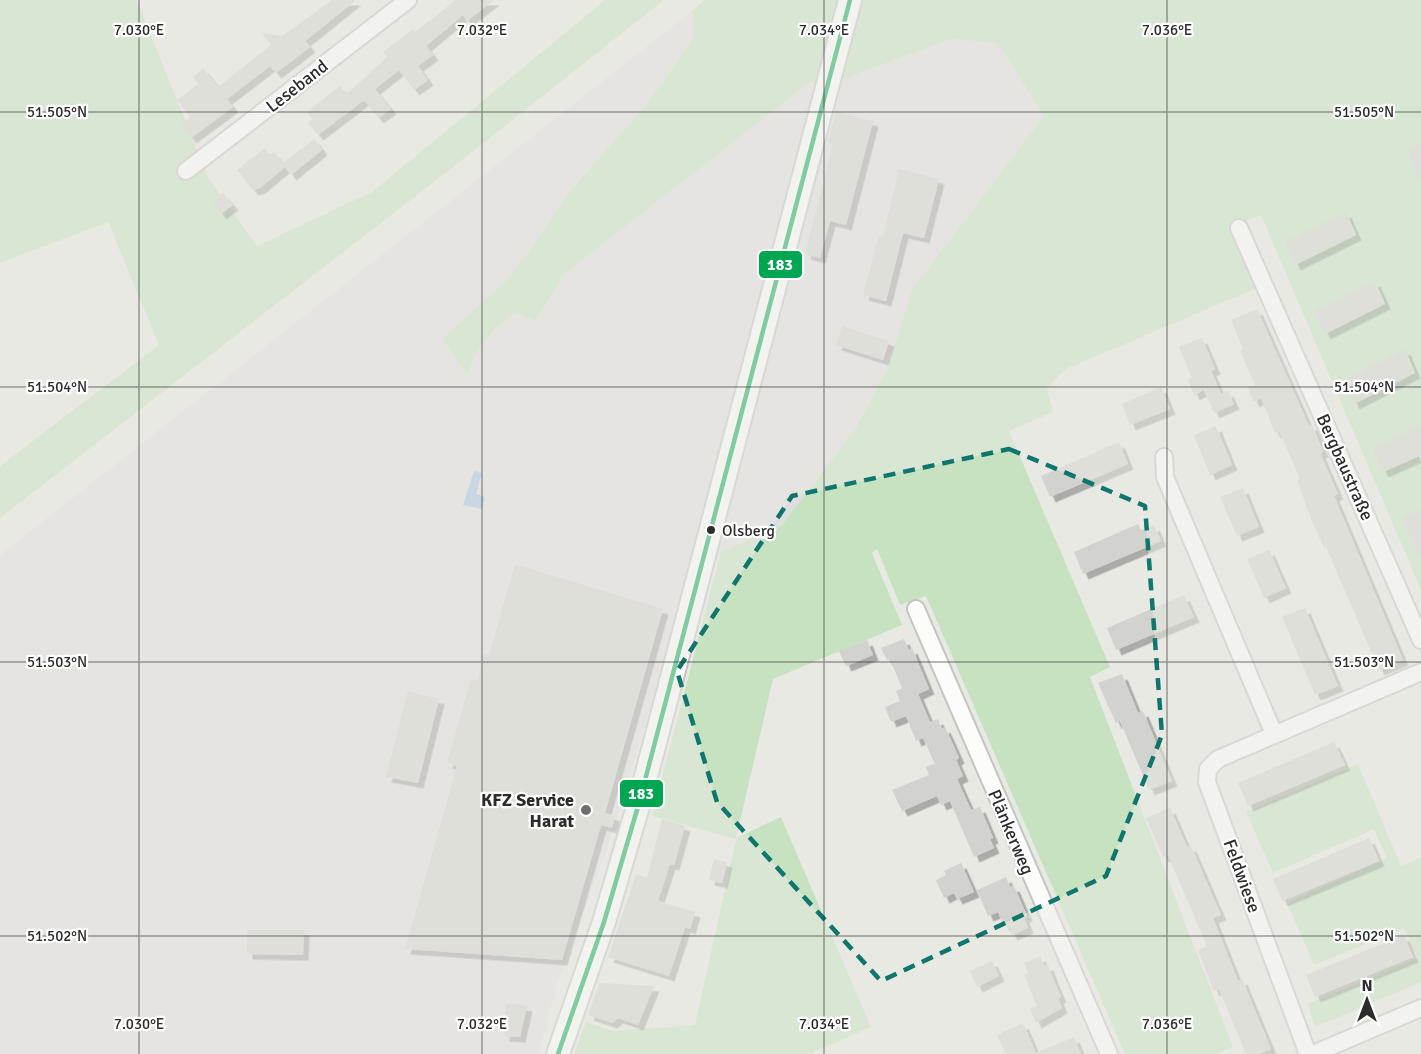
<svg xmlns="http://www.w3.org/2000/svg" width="1421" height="1054" font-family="Signika,sans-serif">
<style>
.industrial{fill:#dfddde}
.green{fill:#c6e2c1}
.water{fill:#a0c1e2}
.building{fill:#d2d2ce;filter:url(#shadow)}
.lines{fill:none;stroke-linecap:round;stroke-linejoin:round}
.street-casing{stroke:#c4c4c3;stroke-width:20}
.secondary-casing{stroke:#c4c4c3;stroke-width:26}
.street{stroke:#fcfcfb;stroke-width:16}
.secondary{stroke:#fcfcfb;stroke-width:22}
.bus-1-casing{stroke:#fff;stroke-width:9}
.bus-1{stroke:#00a651;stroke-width:4.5}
.marked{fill:none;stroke:#0f766e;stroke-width:4.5;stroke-dasharray:12 8;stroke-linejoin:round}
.ticks{fill:none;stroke:#2c2c2c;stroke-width:1.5;stroke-opacity:0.45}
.bus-dot{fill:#2c2c2c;stroke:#fff;stroke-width:2}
.poi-dot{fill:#6e6e6c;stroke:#fff;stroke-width:2}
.labels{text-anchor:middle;stroke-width:4.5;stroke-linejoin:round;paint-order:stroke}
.bus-label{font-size:16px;fill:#2c2c2c;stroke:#fff;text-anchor:start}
.street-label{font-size:18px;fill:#2c2c2c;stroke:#fff}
.poi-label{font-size:18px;font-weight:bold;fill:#2c2c2c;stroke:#fff;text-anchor:end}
.ticks-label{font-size:15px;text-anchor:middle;fill:#2c2c2c;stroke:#fff;stroke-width:4.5;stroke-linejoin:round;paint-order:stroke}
.line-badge{stroke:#fff;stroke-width:2}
.badge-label{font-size:16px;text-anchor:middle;font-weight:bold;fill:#fff}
</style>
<defs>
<filter id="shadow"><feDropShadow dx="5.5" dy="5.5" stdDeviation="0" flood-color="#0004"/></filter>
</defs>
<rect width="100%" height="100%" fill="#e9e9e4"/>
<path class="industrial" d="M692 11 695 37 647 104 571 190 529 252 504 283 442 339 467 373 475 351 492 331 515 312 536 321 564 274 810 82H835L951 39 998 43 1044 116 912 290 888 367 855 430 781 526 692 567 613 832 557 983 539 1054H0V555Z"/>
<path class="green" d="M0 0H137L208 178 257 246 372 192 605 0H664L448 171 0 518V466L159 345 108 222 0 263Z
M705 0H843L821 82H810L564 274 536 321 515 312C490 333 478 342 468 374L442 339 504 283 529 252 571 190 647 104 695 37 692 11Z
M857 0H1421V590L1261 215 1231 229 1257 288 1066 369 1047 387 1053 412 1009 431 1110 667 1090 677 1233 1047 1216 1054H1125L926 596 900 605 877 549 872 553 902 625 773 679 736 838 781 817 871 1027 810 1054H574L586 1022 613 1031 695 1025 736 839 652 816 721 552 781 526 855 430 888 367 912 290 1044 116 998 43 951 39 835 82Z
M1358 764 1401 866 1421 857V982L1315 1027 1308 1004 1418 958 1404 928 1314 965 1287 903 1387 858 1374 829 1273 873 1246 812Z"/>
<path class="water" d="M474 471 482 473 476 494 485 497 482 509 463 505Z"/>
<path class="building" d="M332 0H356L305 41 310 47 276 73 270 66 227 99 233 107 191 138 180 125 190 117 177 100 198 84 193 77 203 68 218 87 271 45 262 33 282 36Z
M456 0H494L467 21 463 15 426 46 433 55 418 66 428 80 414 90 399 70 375 89 391 109 378 118 364 100 318 135 308 123 312 119 307 112 340 86 347 94 387 57 383 52 413 29 415 32Z
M836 112 873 121 846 225 830 221 820 258 805 254 833 144 828 143Z
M314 139 322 150 291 175 285 167 260 188 253 190 237 170 265 148 270 155 274 152 283 163Z
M1421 144V183L1407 150Z
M899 169 939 179 924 238 903 233 886 301 863 295 879 235 883 236Z
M223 193 233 205 221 214 213 202Z
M1346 212 1356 235 1295 265 1285 242Z
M1375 281 1385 304 1325 334 1314 311Z
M1257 309 1309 426 1312 424 1323 452 1320 453 1338 494 1334 496 1403 660 1379 670 1326 547 1324 548 1312 521 1297 480 1300 479 1279 431 1275 433 1261 398 1254 402 1248 388 1255 385 1240 351 1243 349 1231 320Z
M842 326 889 341 883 360 836 345Z
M1202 338 1215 369 1211 371 1221 394 1228 391 1234 404 1214 413 1204 390 1194 395 1188 380 1192 378 1179 347Z
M1405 349 1415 373 1354 404 1344 380Z
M1161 387 1170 409 1130 425 1122 404Z
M1421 425V461L1419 456 1383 472 1373 449Z
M1216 426 1232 465 1210 475 1194 435Z
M1119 442 1128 464 1050 497 1041 476Z
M1243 488 1259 527 1237 536 1220 497Z
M1421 510V560L1402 518Z
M1138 524 1141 531 1154 525 1161 541 1083 574 1074 552Z
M1269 550 1286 588 1264 598 1247 559Z
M515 564 663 609 605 813 615 816 612 828 601 825 562 960 405 949 457 766 447 763 471 679 477 681 484 654 489 655Z
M1184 595 1194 617 1116 650 1107 628Z
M1305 608 1338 686 1315 695 1282 617Z
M904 639 909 650 912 648 929 689 918 694 930 722 938 719 942 729 945 727 959 758 956 760 963 776 957 779 971 810 980 807 993 838 990 839 994 848 974 857 950 801 941 805 937 796 902 811 892 790 929 775 926 767 935 764 923 738 916 741 906 716 891 722 885 707 900 701 896 691 902 688 890 659 887 660 881 648Z
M867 640 873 655 846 666 839 651Z
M1122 674 1138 713 1143 711 1172 781 1149 790 1120 721 1116 723 1098 683Z
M408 691 439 699 418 783 386 777Z
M1334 742 1345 765 1248 806 1238 783Z
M1170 808 1187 847 1191 846 1221 915 1213 918 1238 981 1242 979 1271 1049 1259 1054H1246L1219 989 1214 991 1198 950 1207 946 1168 855 1163 857 1146 818Z
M662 819 685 826 674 865 670 864 658 901 695 912 690 929 685 927 669 976 608 957 636 874 647 878Z
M1369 838 1379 861 1282 901 1273 879Z
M714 859 727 862 722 883 709 880Z
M961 863 974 892 957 899 954 893 944 898 936 880 946 875 944 871Z
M1006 877 1010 887 1014 886 1027 916 1024 918 1028 928 1012 935 1007 925 1004 926 998 912 988 916 977 890Z
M247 930H304L303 955 247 954Z
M1404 935 1413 957 1315 997 1306 975Z
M1040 956 1044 966 1048 965 1054 981 1061 997 1058 998 1062 1008 1036 1023 1030 1009 1037 1006 1024 975 1028 973 1024 963Z
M992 961 999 976 977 987 970 971Z
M599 983 654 986 638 1025 618 1018 612 1023 588 1015Z
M506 1003 527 1006 520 1037 504 1036Z
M1023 1023 1036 1053 1074 1037 1081 1054H1006L997 1035Z"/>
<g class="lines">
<defs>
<path id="street" d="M186 171 408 0
M1239 228 1421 640
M1164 457 1165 477 1274 734
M916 609 1109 1054
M1308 1054 1207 782 1208 769 1218 759 1421 672
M1313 1054 1421 1008"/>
<path id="secondary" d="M558 1054 604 922 639 803 850 0"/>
</defs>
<use href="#street" class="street-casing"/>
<use href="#secondary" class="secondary-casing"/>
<use href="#street" class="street"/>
<use href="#secondary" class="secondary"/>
<defs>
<path id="bus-1" d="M558 1054 604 922 639 803 850 0"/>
</defs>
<use href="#bus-1" class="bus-1-casing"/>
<use href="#bus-1" class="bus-1"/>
</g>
<path d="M0 0H1421V1054H0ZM1009 449 1145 506 1162 735 1106 876 881 981 717 802 677 671 792 496Z" fill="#e9e9e4" fill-opacity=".55" fill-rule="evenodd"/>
<path class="marked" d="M1009 449 1145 506 1162 735 1106 876 881 981 717 802 677 671 792 496Z"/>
<path class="ticks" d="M139 0V1054M482 0V1054M824 0V1054M1167 0V1054M0 112H1421M0 387H1421M0 662H1421M0 936H1421"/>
<circle class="bus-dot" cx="711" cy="530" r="5"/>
<circle class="poi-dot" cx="586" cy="810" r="6"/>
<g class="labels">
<g class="bus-label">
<text x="722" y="536">Olsberg</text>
</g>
<g class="street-label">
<text transform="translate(297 86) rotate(-38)" y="6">Leseband</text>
<text transform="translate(1345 467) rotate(66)" y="6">Bergbaustraße</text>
<text transform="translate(1011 832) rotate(67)" y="6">Plänkerweg</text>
<text transform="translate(1242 876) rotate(70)" y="6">Feldwiese</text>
</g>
<g class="poi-label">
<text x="574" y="806">KFZ Service<tspan x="574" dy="21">Harat</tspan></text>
</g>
</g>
<g class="ticks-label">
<text x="139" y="35">7.030°E</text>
<text x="482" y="35">7.032°E</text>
<text x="824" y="35">7.034°E</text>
<text x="1167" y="35">7.036°E</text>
<text x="57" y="117">51.505°N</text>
<text x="1364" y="117">51.505°N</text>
<text x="57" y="392">51.504°N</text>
<text x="1364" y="392">51.504°N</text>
<text x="57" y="667">51.503°N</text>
<text x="1364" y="667">51.503°N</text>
<text x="57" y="941">51.502°N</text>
<text x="1364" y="941">51.502°N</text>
<text x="139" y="1029">7.030°E</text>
<text x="482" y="1029">7.032°E</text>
<text x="824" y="1029">7.034°E</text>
<text x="1167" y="1029">7.036°E</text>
</g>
<g class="line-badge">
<rect x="758" y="250" width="45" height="29" rx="6" fill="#00a651"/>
<rect x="619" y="779" width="45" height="29" rx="6" fill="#00a651"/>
</g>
<g class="badge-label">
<text x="780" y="270">183</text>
<text x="641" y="799">183</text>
</g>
<g transform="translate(1367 1000)" stroke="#ffffff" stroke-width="4.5" paint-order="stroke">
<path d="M0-4.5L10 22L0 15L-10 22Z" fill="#2c2c2c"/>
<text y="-9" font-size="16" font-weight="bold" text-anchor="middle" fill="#2c2c2c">N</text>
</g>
</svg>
